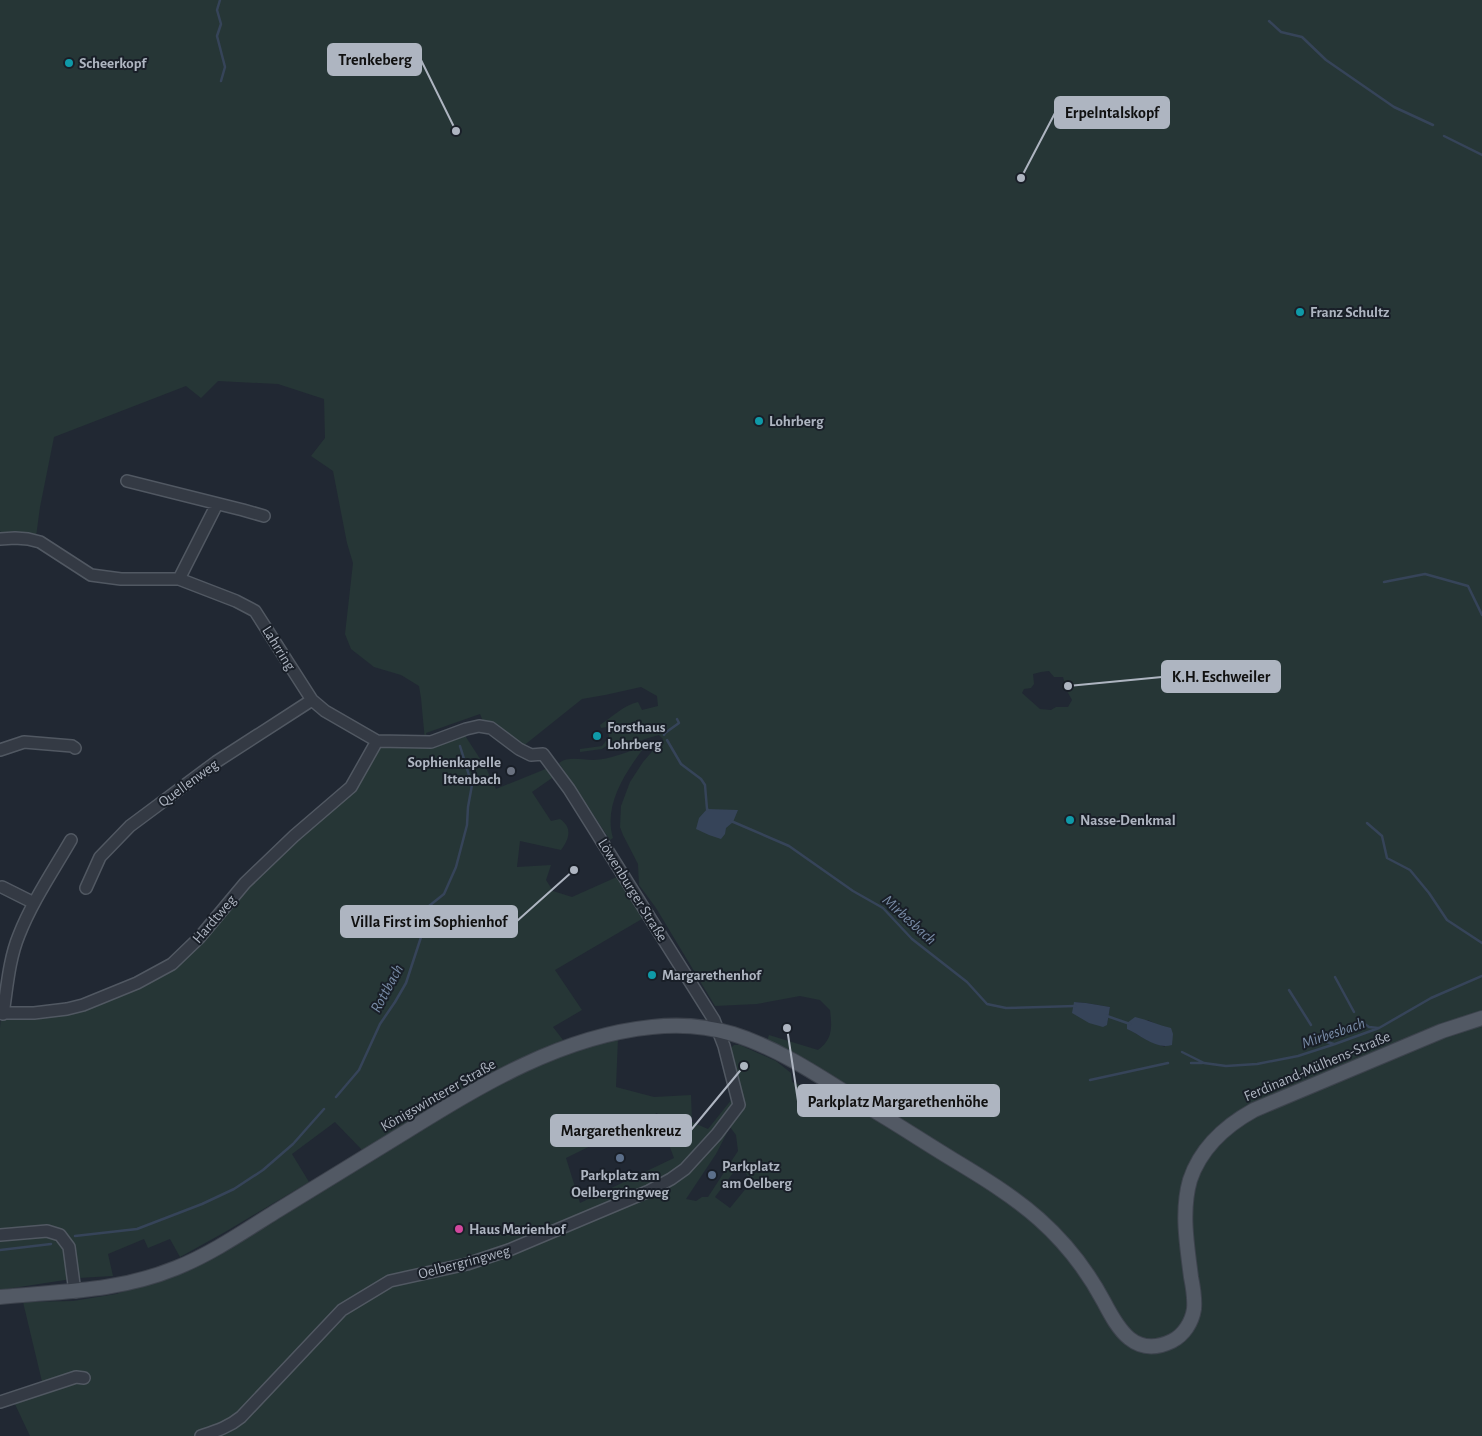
<svg xmlns="http://www.w3.org/2000/svg" width="1482" height="1436" font-family="'Alegreya Sans',sans-serif">
<style>
.green{fill:#263636;fill-rule:evenodd}
.water{fill:#364459}
.lines{fill:none;stroke-linecap:round;stroke-linejoin:round}
.stream{stroke:#364459;stroke-width:2.5}
.minor-casing{stroke:#515862;stroke-width:14}
.major-casing{stroke:#3d434d;stroke-width:16}
.minor{stroke:#343a44;stroke-width:11}
.major{stroke:#525964;stroke-width:14}
.culture-dot{fill:#0f9aa8;stroke:#191f28;stroke-width:2}
.worship-dot{fill:#6b7280;stroke:#191f28;stroke-width:2}
.service-dot{fill:#5c6f8a;stroke:#191f28;stroke-width:2}
.hotel-dot{fill:#d1479c;stroke:#191f28;stroke-width:2}
.labels{text-anchor:middle;stroke-width:4;stroke-linejoin:round;paint-order:stroke}
.poi-label{font-size:15px;font-weight:bold;fill:#aeb5c1;stroke:#191f28;text-anchor:start}
.street-label{font-size:15px;fill:#aeb5c1;stroke:#191f28}
.water-label{font-size:16px;font-style:italic;fill:#798ca7;stroke:#191f28}
.leader{fill:none;stroke:#aeb5c1;stroke-width:2}
.callout-dot{fill:#aeb5c1;stroke:#191f28;stroke-width:2}
.callout{fill:#aeb5c1;stroke:#aeb5c1;stroke-width:2}
.callout-label{font-size:16px;text-anchor:middle;font-weight:bold;fill:#111}
</style>
<rect width="100%" height="100%" fill="#212833"/>
<path class="green" d="M0 0H1482V1013L1239 1111 1214 1129 1195 1153 1184 1180 1188 1312C1175 1338 1154 1349 1129 1330L1065 1237 819 1071C802 1056 788 1049 767 1041L769 1035 818 1050C833 1039 832 1027 830 1010L820 1000 800 996 757 1004 715 1006 656 908 639 885 638 864 623 835 620 827 621 806 630 782 643 762 663 739 659 735 645 739 618 750 612 742 602 749 580 752V749L602 746 609 737 607 727 601 728 600 725C612 717 624 705 638 702L642 710 658 706 657 696 641 687 605 695 582 699 522 747 483 721 480 714 426 733 428 740 425 741 421 698 419 686 401 675 374 667 351 649 345 634 353 563 347 543 333 471 311 456 325 438 324 399 278 384 218 381 201 398 186 386 54 437 40 507 36 537 4 535 0 531ZM1049 671 1054 677H1063L1067 691 1072 700 1068 707H1056L1051 710 1040 709 1022 693 1024 689 1031 688 1034 684 1033 674 1041 672ZM1074 1002 1086 1003 1110 1007 1107 1024ZM1148 1020 1158 1025 1165 1047 1147 1040 1128 1029Z
M464 734 486 768 496 789 548 768 552 778 532 792 551 821 560 819C573 828 569 839 561 850L520 841 517 867 551 865 546 880 553 891 572 897 619 876 647 916 555 970 582 1010 553 1027 563 1040 505 1066 363 1151 335 1122 292 1154 309 1182 225 1232 180 1257 170 1239 148 1248 144 1239 108 1254 113 1276 78 1278 0 1290V1028L1 1018 70 1010 138 982 198 937 349 787 375 742Z
M646 745C626 771 603 805 613 838L610 840 559 763C569 756 581 760 593 760 610 760 629 751 646 745Z
M1482 1024V1436H30L13 1400 44 1390 23 1302 73 1301 116 1294 165 1278 509 1075 566 1048 618 1038 616 1087 654 1097 691 1095 692 1122 708 1129 732 1099 743 1098 731 1053V1048L734 1045H740L776 1061 791 1073 792 1082 814 1091 825 1084 1021 1210 1051 1237 1088 1286 1115 1334 1121 1340 1145 1352 1192 1331 1191 1236 1192 1198 1199 1171 1218 1144 1247 1119 1434 1040ZM657 1113 674 1158 580 1203 566 1158ZM730 1127 736 1135 738 1151 708 1197H702L696 1201 686 1199 716 1154ZM739 1165 752 1181 730 1208 715 1197Z"/>
<path class="water" d="M707 809 738 810 733 822 726 828 725 834 721 839 709 835 696 829 699 818Z
M1074 1002 1086 1003 1110 1007 1107 1025 1103 1027 1089 1023 1072 1013Z
M1135 1017C1148 1020 1158 1025 1171 1028L1173 1034 1172 1045C1156 1050 1141 1035 1127 1029V1023Z"/>
<g class="lines">
<path class="stream" d="M220 0 217 10 221 24 217 36 225 67 221 81
M1269 21 1281 32 1302 37 1326 60 1394 107 1433 125
M1444 136 1482 155
M1384 582 1425 574 1468 586 1482 615
M664 735 665 733 679 723 677 719
M667 740 681 764 701 779 705 785 707 809 708 810
M731 821 789 846 853 891 883 908 912 939 967 982 987 1004 1006 1008 1075 1006
M1367 823 1382 836 1387 858 1410 870 1429 893 1447 920 1482 943
M1335 977 1354 1012
M1289 990 1311 1025
M1107 1016 1130 1024
M1359 1020 1369 1027 1378 1028
M1314 1033 1323 1041 1334 1044
M1182 1052 1204 1063 1226 1066 1257 1064 1298 1056 1335 1044 1379 1028 1431 998 1482 976
M1191 1063H1202
M1090 1080 1168 1063
M336 1097 359 1070 380 1024 395 1002 406 983 425 925 424 910 444 894 456 867 467 825 468 807 472 785 460 746
M75 1236 137 1229 202 1204 234 1189 263 1170 293 1144 324 1109
M0 1250 51 1244"/>
<defs>
<path id="minor" d="M127 481 243 510 264 516
M0 539 15 538 28 539 40 542 91 575 121 579H179L236 601 255 611 312 700 325 711 377 741 431 742 466 729 479 726 491 728 519 749 531 755 543 754 569 789 714 1020 724 1046 739 1105 717 1134 685 1169 671 1179 649 1191 509 1250 467 1264 390 1281 342 1310 241 1417C229 1427 216 1431 201 1436
M179 579 217 504
M0 750 24 742 72 746 75 748
M2 887 34 903
M86 888 100 857 130 826 216 762 312 700
M0 1013H34L67 1009 83 1005 137 983 172 964 199 938 245 883 294 836 351 787 377 741
M3 1014C7 988 9 959 19 935 32 902 53 871 71 840
M0 1235 47 1231 60 1235 69 1247 75 1292
M0 1402 76 1377 84 1378"/>
<path id="major" d="M0 1297C62 1291 117 1292 176 1268 211 1254 243 1232 275 1212 319 1185 363 1158 407 1131 483 1084 562 1036 652 1027 679 1024 707 1026 733 1034 787 1051 835 1087 883 1116 906 1130 929 1145 952 1159 982 1177 1013 1196 1039 1219 1066 1243 1087 1270 1104 1302 1118 1329 1135 1359 1172 1341 1184 1335 1192 1322 1194 1309 1195 1299 1193 1287 1191 1277 1187 1245 1181 1211 1190 1180 1201 1147 1225 1126 1254 1110L1442 1031 1482 1018"/>
</defs>
<use href="#minor" class="minor-casing"/>
<use href="#major" class="major-casing"/>
<use href="#minor" class="minor"/>
<use href="#major" class="major"/>
</g>
<g class="culture-dot">
<circle cx="69" cy="63" r="5"/>
<circle cx="1300" cy="312" r="5"/>
<circle cx="759" cy="421" r="5"/>
<circle cx="597" cy="736" r="5"/>
<circle cx="1070" cy="820" r="5"/>
<circle cx="652" cy="975" r="5"/>
</g>
<circle class="worship-dot" cx="511" cy="771" r="5"/>
<g class="service-dot">
<circle cx="620" cy="1158" r="5"/>
<circle cx="712" cy="1175" r="5"/>
</g>
<circle class="hotel-dot" cx="459" cy="1229" r="5"/>
<g class="labels">
<g class="poi-label">
<text x="79" y="68">Scheerkopf</text>
<text x="1310" y="317">Franz Schultz</text>
<text x="769" y="426">Lohrberg</text>
<text x="607" y="732">Forsthaus<tspan x="607" dy="17">Lohrberg</tspan></text>
<text x="501" y="767" text-anchor="end">Sophienkapelle<tspan x="501" dy="17">Ittenbach</tspan></text>
<text x="1080" y="825">Nasse-Denkmal</text>
<text x="662" y="980">Margarethenhof</text>
<text x="722" y="1171">Parkplatz<tspan x="722" dy="17">am Oelberg</tspan></text>
<text x="620" y="1180" text-anchor="middle">Parkplatz am<tspan x="620" dy="17">Oelbergringweg</tspan></text>
<text x="469" y="1234">Haus Marienhof</text>
</g>
<g class="street-label">
<text transform="translate(279 648) rotate(58)" y="5">Lahrring</text>
<text transform="translate(188 783) rotate(-36)" y="5">Quellenweg</text>
<text transform="translate(633 890) rotate(58)" y="5">Löwenburger Straße</text>
<text transform="translate(214 919) rotate(-49)" y="5">Hardtweg</text>
<text transform="translate(1317 1066) rotate(-23)" y="5">Ferdinand-Mülhens-Straße</text>
<text transform="translate(438 1095) rotate(-30)" y="5">Königswinterer Straße</text>
<text transform="translate(464 1262) rotate(-15)" y="5">Oelbergringweg</text>
</g>
<g class="water-label">
<text transform="translate(910 919) rotate(42)" y="6">Mirbesbach</text>
<text transform="translate(386 988) rotate(-62)" y="6">Rottbach</text>
<text transform="translate(1333 1032) rotate(-19)" y="6">Mirbesbach</text>
</g>
</g>
<path class="leader" d="M456 131L421 60M1021 178L1055 113M1068 686L1162 677M574 870L517 921M787 1028L798 1101M744 1066L691 1130"/>
<g class="callout-dot">
<circle cx="456" cy="131" r="5"/>
<circle cx="1021" cy="178" r="5"/>
<circle cx="1068" cy="686" r="5"/>
<circle cx="574" cy="870" r="5"/>
<circle cx="787" cy="1028" r="5"/>
<circle cx="744" cy="1066" r="5"/>
</g>
<g class="callout">
<rect x="328" y="44" width="93" height="31" rx="5"/>
<rect x="1055" y="97" width="114" height="31" rx="5"/>
<rect x="1162" y="661" width="118" height="31" rx="5"/>
<rect x="341" y="906" width="176" height="31" rx="5"/>
<rect x="798" y="1085" width="201" height="31" rx="5"/>
<rect x="551" y="1115" width="140" height="31" rx="5"/>
</g>
<g class="callout-label">
<text x="375" y="65">Trenkeberg</text>
<text x="1112" y="118">Erpelntalskopf</text>
<text x="1221" y="682">K.H. Eschweiler</text>
<text x="429" y="927">Villa First im Sophienhof</text>
<text x="898" y="1107">Parkplatz Margarethenhöhe</text>
<text x="621" y="1136">Margarethenkreuz</text>
</g>
</svg>
